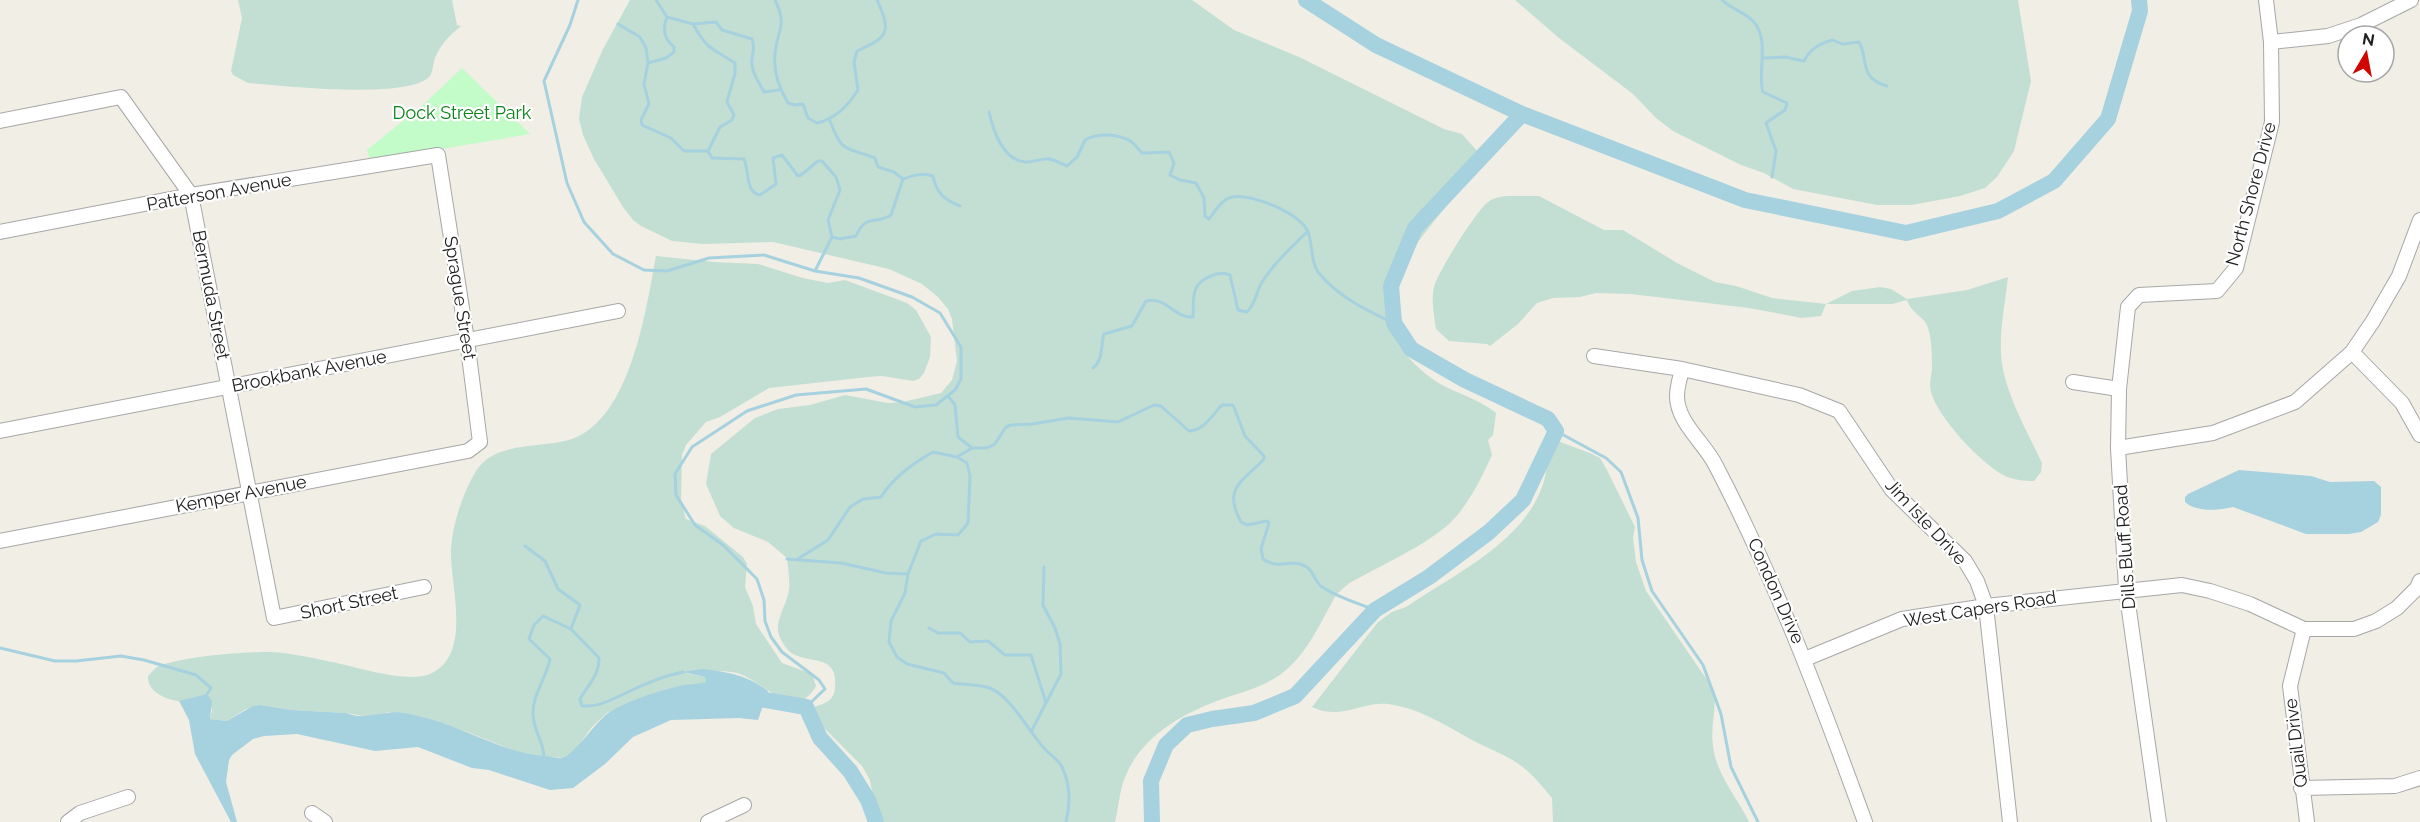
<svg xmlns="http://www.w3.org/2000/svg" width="2420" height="822" font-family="Raleway,sans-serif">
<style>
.wetland{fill:#c3dfd3}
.park{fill:#c3fbc9}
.water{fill:#a6d1df}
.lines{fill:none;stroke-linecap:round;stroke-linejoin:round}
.stream{stroke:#a6d1df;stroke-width:3}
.river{stroke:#a6d1df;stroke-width:16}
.minor-casing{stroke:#a7a7a7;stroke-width:16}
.minor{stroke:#fff;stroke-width:14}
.labels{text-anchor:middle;stroke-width:4.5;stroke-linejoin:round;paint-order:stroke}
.park-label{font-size:18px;fill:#098317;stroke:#fff}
.street-label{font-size:18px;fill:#202020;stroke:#fff}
</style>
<rect width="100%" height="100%" fill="#f1eee6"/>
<path class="wetland" d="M238 0H452L457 25 461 26C449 36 441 44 435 58 433 64 433 71 430 76 410 100 281 86 248 83L233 75 231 71 242 18Z
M630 0H1192L1234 30 1299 57 1444 129 1462 134 1478 152C1477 171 1461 188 1449 203 1415 245 1359 305 1408 357 1419 369 1433 381 1448 388 1465 396 1481 401 1496 413L1493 435 1488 440 1492 455C1483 475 1467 507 1451 522 1426 546 1379 566 1348 584L1336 595C1320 623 1307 655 1281 674 1263 687 1243 692 1222 699 1179 715 1136 739 1122 786 1119 797 1118 810 1115 822H877L870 780 862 766 812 716 814 707C826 703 834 701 835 687 838 654 811 664 793 654 787 651 781 641 779 635 774 622 787 604 789 590 790 580 788 568 787 558L768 542 734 528 720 516 706 484 711 454 755 418 778 409 810 405 845 395 888 403 903 402 941 393 952 380 957 361 952 319 948 309 938 297 922 284 889 269 773 242 703 244 672 241 641 226 633 220 623 207 594 159 583 135 579 119 582 97 603 49Z
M1515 0H2018L2031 81 2014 151 1997 177 1985 188 1960 196 1912 205H1877L1793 189 1764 173 1741 165 1673 131 1656 118 1633 94 1559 38Z
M1515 196H1539L1604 230H1623L1677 263 1715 282 1736 286 1772 298 1826 304 1852 291 1880 287 1891 289 1907 299 1967 290 2008 277C2005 305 1998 336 2002 364 2008 399 2027 431 2042 463L2041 472 2034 481C2024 481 2013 480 2003 475 1980 462 1938 418 1931 392 1929 385 1931 377 1932 369 1932 357 1932 340 1928 328 1925 316 1912 315 1907 300L1892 304H1826L1821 316 1802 318 1749 308 1631 294 1596 293 1580 297 1553 298 1537 303 1518 324 1490 346 1487 344 1449 341 1436 329C1434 316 1431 300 1434 287 1437 273 1477 210 1488 202 1496 196 1506 196 1515 196Z
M656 256 714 262 758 264 803 278 828 283 845 280 907 303 916 310 931 337 930 357 924 373 919 379 913 381 882 376 868 377 769 388 720 417 706 422 686 445 682 455 681 501 686 519 705 526 743 557 747 564 745 587 753 606 756 624 782 663 812 674 816 686C795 724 761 679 737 673 721 669 701 673 686 673L705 677 707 682 694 686 685 685 607 713 591 728 574 752 563 758 531 756 515 751 465 731 418 716 389 712 368 717 346 713 291 710 261 705 246 709 227 721 210 719 212 710 207 695C199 697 186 702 178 701 164 699 147 691 148 676 152 672 156 666 162 665 189 656 241 652 270 652 293 653 318 659 341 664 363 669 409 683 430 674 474 655 449 583 451 548 453 522 463 493 476 471 495 440 543 449 572 439 631 418 646 309 656 256Z
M1550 438 1592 454 1600 458 1607 470 1635 527 1633 538 1636 562 1646 591 1714 690C1717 708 1710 727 1713 746 1716 774 1737 797 1749 822H1553L1552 798C1542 786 1530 771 1517 763 1504 754 1489 749 1476 742 1448 727 1420 708 1388 704 1361 701 1341 721 1312 707L1378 622 1392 612 1406 607C1453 575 1522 543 1542 487 1548 472 1547 454 1550 438Z"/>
<path class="park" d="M462 68 530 134 370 161 367 150 425 103Z"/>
<path class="water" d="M2239 470 2311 476 2330 482 2374 481 2381 487V515L2378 522 2361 532 2349 534H2306L2233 507C2219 510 2197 513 2185 502V497L2188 494Z
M702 669C728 672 747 675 768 691L758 720 739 718 671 720 633 737 605 764 573 788 550 790 489 770 472 768 418 747 375 751 297 734 264 736 253 739 232 755 229 760 226 782 237 822H231L195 754 189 720 179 701 207 694 212 701 210 719 227 721 253 706 261 705 291 710 346 713C361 719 371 715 386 713 396 711 409 714 418 716 461 725 502 753 544 756 550 756 556 759 562 758 573 756 595 723 607 714 623 702 664 689 684 685 692 684 698 684 706 682L705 677 683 672Z"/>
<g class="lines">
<path class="stream" d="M578 0 570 25 544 81 567 183 584 222 613 254 644 270 667 271 709 258 764 255 815 271 859 278 912 297 940 313 961 347V379L955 390 936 405 915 407 866 389 796 395 747 411 692 447 675 474 676 495 695 525 723 545 757 579 764 600 765 621 771 637 782 652 819 680 825 689 806 707
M656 0 667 17 693 24 716 22 722 30 752 39C756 49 751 55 752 64 752 74 760 84 764 92L779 90
M775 0C788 26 777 30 775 54 773 72 779 88 788 103L795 105 803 104 808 118 817 123C835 119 848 106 858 90L854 62 857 51C888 37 892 33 877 0
M1722 0C1731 9 1745 12 1754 22 1770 41 1757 73 1763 92L1787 103 1785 110 1766 123 1776 151 1772 177
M618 24 640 37 646 48 648 63 644 84 649 104 641 120 642 125 671 138 684 151H708
M693 24C708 51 711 47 735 63V73L727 102 734 115 732 120 720 127 708 151
M1764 58 1785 57 1804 61C1810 49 1820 43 1833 40L1842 44 1859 42C1869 59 1858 78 1887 86
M648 63 666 58 674 52V47C664 39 662 29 667 17
M989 112C993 130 1003 161 1026 162 1034 162 1042 158 1049 159 1055 160 1062 164 1067 166L1077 157 1085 140C1099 132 1119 134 1132 142 1135 145 1139 150 1142 153L1169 152 1174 163 1170 175 1180 180 1196 183 1204 198 1205 216 1209 219C1215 211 1222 199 1232 197 1251 193 1300 213 1308 232 1313 245 1310 260 1318 272 1337 296 1367 311 1394 323
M830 121C843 155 845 146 875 158L878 167 894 172 903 179
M708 151 712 158 744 159C750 173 745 192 760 195L776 184 773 158 782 155 798 176 801 175 818 161H822L836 177 840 190 828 220 832 237 815 271
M903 179C914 175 921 173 933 176 936 193 945 200 960 206
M832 237 840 239 856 236C866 213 876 225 891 215L903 179
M1093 368C1104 359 1100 347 1104 334L1132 326 1146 301C1166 296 1175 319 1193 317 1194 298 1190 284 1211 276 1217 273 1223 272 1230 275L1238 310 1247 312C1256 303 1256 292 1262 282 1274 263 1292 247 1308 231
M948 396 955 405 958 437 972 448
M1556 431 1606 458 1621 472 1638 518 1642 560 1652 591 1703 665 1721 714 1731 767 1758 822
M957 457 972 448H987L995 444 1006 427 1011 425 1032 424 1069 418 1118 422 1154 405 1161 406 1189 431C1205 430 1212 415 1222 405H1233L1245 436 1264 456V459C1243 482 1222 487 1241 522L1247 525 1267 521 1269 523 1261 549 1263 559C1278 569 1286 561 1300 564 1315 568 1313 581 1322 587 1339 598 1357 603 1375 610
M525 546 545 561 558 589 580 605 571 629
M787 559 841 563 886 573 908 574
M796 560 828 540 850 507 863 499 881 497C894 477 912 464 933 452L957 457 967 463 970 476 968 523 958 535 936 534 921 541 908 574 905 593 891 621 889 642 897 657 907 664 944 673 953 683C966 685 979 684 990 688 1011 697 1028 730 1043 747 1049 755 1058 758 1062 767 1071 786 1070 803 1066 822
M929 628 938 633H960L970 642 988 641 1005 655H1031L1046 703
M0 648 55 661H76L121 656 144 660 196 675 211 688 207 694
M1031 732 1061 674 1060 644 1055 628 1043 605 1044 567
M544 756C543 741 533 729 533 714 532 695 547 677 550 659L529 639 534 625 543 616 571 629 599 658C599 676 588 685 580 699L582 706C600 707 610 700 626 693 644 684 663 676 683 672"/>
<path class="river" d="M1306 0 1376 45 1522 114 1745 200 1906 233 1998 211 2054 181 2108 119 2140 11 2139 0
M742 696 806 707 820 738 850 771 868 800 876 822
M1152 822 1151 781 1166 745 1187 725 1212 719 1254 713 1295 696 1375 610 1429 577 1489 532 1523 500 1556 431 1548 419 1465 380 1411 349 1394 323 1391 286 1415 228 1522 114"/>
<defs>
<path id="minor" d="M2271 42 2328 36 2361 25 2411 0
M0 121 121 97 191 195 274 618 424 587
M0 232 191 195 438 155 467 340 480 442 468 451 0 541
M2352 352 2402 403 2420 435
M1594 356 1682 369 1799 395 1839 411 1892 490 1965 561 1977 581 1986 606 2010 822
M1682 369C1680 378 1677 387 1677 396 1677 423 1705 443 1716 466 1776 581 1821 701 1865 822
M2073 382 2119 389
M0 431 618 311
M2118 448 2213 433 2295 402 2352 352 2373 321 2399 276 2420 220
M2304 629 2290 686 2307 822
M1805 659 1902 619 1986 606 2182 585 2210 591 2250 604 2304 629H2354L2376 621 2397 608 2417 588 2420 581
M2301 788 2395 786 2420 778
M312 813 325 822
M68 822 80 813 128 797
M708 822 744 805
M2159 822 2126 589 2118 448 2119 389 2128 307 2139 295 2217 291 2236 268 2272 122 2271 42 2266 0"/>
</defs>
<use href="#minor" class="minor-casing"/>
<use href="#minor" class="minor"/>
</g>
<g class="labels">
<g class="park-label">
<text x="462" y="119">Dock Street Park</text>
</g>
<g class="street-label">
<text transform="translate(219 192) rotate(-10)" y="6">Patterson Avenue</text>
<text transform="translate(2251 194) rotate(-75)" y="6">North Shore Drive</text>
<text transform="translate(211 295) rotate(79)" y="6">Bermuda Street</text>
<text transform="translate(460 298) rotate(81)" y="6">Sprague Street</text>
<text transform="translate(309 371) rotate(-11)" y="6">Brookbank Avenue</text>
<text transform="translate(241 494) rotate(-11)" y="6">Kemper Avenue</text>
<text transform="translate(1926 522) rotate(47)" y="6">Jim Isle Drive</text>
<text transform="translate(2125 547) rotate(-94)" y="6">Dills Bluff Road</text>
<text transform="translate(1776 591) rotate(66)" y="6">Condon Drive</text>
<text transform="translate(349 603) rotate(-12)" y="6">Short Street</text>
<text transform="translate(1980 609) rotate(-9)" y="6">West Capers Road</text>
<text transform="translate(2296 743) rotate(-97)" y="6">Quail Drive</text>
</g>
</g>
<g transform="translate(2366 54) rotate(10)"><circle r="28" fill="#ffffff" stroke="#a6a6a6" stroke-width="1.5"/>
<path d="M0-4.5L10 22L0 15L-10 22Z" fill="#d00500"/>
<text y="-9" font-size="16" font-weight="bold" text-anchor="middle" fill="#202020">N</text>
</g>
</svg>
